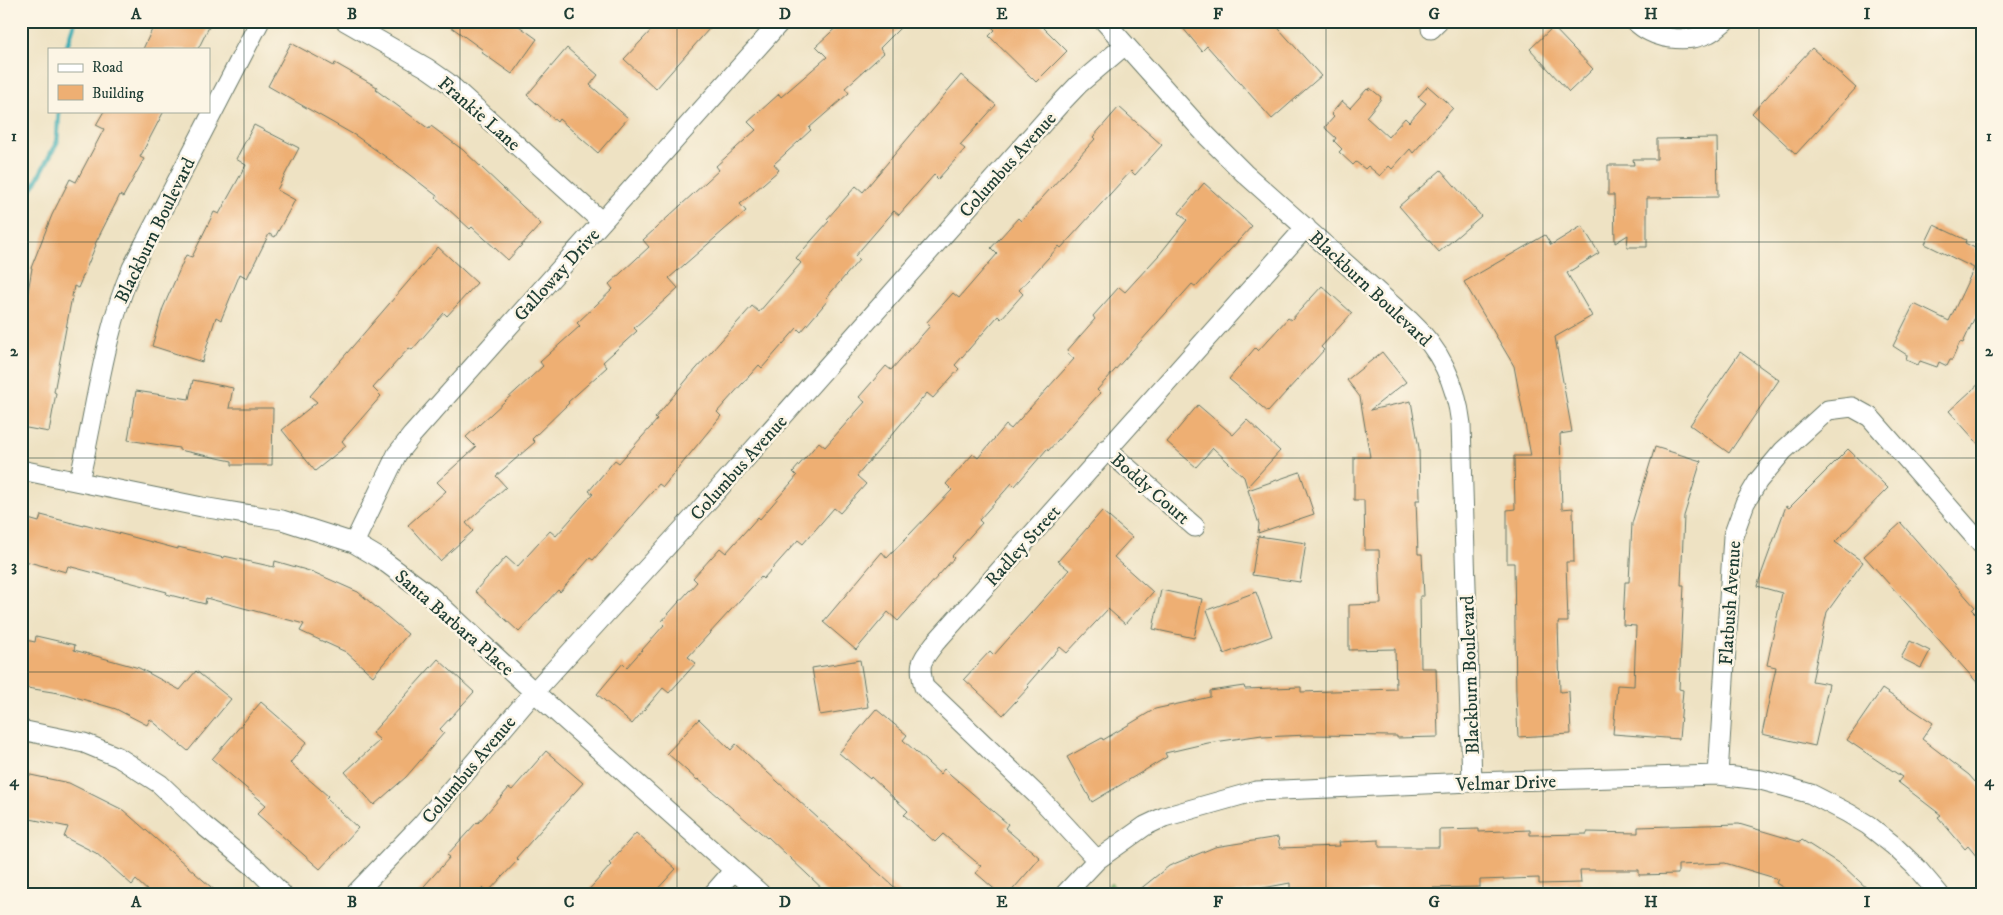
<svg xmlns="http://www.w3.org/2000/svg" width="2003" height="915" font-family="'IM FELL DW Pica',serif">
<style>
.green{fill:#9ad386;stroke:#5c885d}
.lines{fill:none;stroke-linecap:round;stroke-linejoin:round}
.stream{stroke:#3aacb2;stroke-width:5}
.building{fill:#eeaf73}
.minor-casing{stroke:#677766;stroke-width:21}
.minor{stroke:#fff;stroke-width:19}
.grid{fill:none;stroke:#1f3d34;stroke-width:1;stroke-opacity:0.55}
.labels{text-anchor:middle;stroke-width:5;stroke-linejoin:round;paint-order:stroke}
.street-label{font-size:19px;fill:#1f3d34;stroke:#fcf5e5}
.neatline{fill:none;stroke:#1f3d34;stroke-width:2}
.grid-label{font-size:16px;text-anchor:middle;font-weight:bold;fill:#1f3d34}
</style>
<rect width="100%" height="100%" fill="#fcf5e5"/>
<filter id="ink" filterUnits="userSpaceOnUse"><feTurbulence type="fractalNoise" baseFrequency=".02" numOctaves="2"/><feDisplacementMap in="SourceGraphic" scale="10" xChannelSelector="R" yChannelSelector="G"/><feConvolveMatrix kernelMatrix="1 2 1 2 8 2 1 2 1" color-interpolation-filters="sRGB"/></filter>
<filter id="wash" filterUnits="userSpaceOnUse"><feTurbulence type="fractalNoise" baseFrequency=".0096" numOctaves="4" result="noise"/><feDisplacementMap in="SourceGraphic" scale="20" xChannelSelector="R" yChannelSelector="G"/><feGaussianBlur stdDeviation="1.12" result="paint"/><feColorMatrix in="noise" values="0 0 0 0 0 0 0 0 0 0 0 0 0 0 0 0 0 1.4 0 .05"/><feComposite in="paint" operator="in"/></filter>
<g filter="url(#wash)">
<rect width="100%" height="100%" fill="#eee2c3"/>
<path class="green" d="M1111 883 1121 894H1102Z"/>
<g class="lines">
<path class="stream" d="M66 49 75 21
M21 201 36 182 57 142 59 111"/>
</g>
<g id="blocks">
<path class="building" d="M156 21H212L198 49H143Z
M443 21H512L537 39 512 74 481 52 483 50Z
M660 21H716L656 89 624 59Z
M843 21H907L880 48 884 53 845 88 849 93 809 128 811 130 774 164 779 170 740 204 746 211 669 278 678 288 634 328 637 331 603 362 607 367 568 402 569 403 532 439 535 442 496 476 506 487 466 523 473 531 440 561 408 525 446 491 437 482 476 447 466 437 543 366 540 362 580 326 577 323 613 289 609 284 649 247 643 240 719 170 716 166 756 130 748 122 779 94 781 97 827 57 816 46Z
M986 21H1037L1067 51 1036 82 989 36 995 30Z
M1177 21H1272L1321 76 1272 119 1207 46 1202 51Z
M1553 27 1593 69 1569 92 1530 49Z
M291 43 334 66 335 63 377 87 376 90 429 129 431 126 463 150 541 224 508 260 472 227 470 229 436 198 437 196 393 162 356 136 268 86Z
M567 48 598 75 590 85 628 118 598 153 559 119 557 122 527 95Z
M1812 48 1856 88 1796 154 1752 113Z
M961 75 996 105 960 145 965 149 938 179 934 175 899 215 894 211 855 256 859 260 826 298 828 300 801 332 797 328 762 368 759 365 717 412 721 416 663 487 659 484 593 560 590 558 560 592 558 590 519 632 475 591 506 557 517 567 550 531 556 536 593 494 589 491 615 460 619 463 657 420 655 418 689 377 752 306 759 312 801 263 796 258 829 221 827 219 856 186 863 192Z
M1428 86 1453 108 1413 153 1410 149 1392 169 1389 166 1380 176 1368 166 1365 169 1356 162 1353 165 1339 152 1342 149 1334 141 1336 138 1326 129 1325 127 1334 117 1331 114 1342 101 1350 108 1367 89 1369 91 1370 88 1381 97 1380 100 1366 117 1388 137 1405 118 1409 122 1426 103 1418 97Z
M1119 107 1162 145 1135 175 1131 171 1061 248 1059 246 1019 290 1023 294 1001 319 998 316 955 365 959 369 933 398 927 393 857 476 866 484 840 513 834 508 803 544 798 540 763 579 761 577 688 657 696 663 669 693 663 688 632 724 597 694 623 663 627 667 664 625 661 622 697 582 693 578 720 548 726 553 758 517 760 519 797 476 793 472 819 442 825 447 865 402 859 397 886 366 891 370 930 326 926 323 953 293 959 298 997 254 991 248 1018 218 1021 221 1062 176 1095 139 1093 137Z
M104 111H164L140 157 144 159 123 197 120 195 95 244 96 245 78 288 74 286 54 392 56 393 49 432 21 427V332L32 268H31L52 215 70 179 76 182 104 129 96 125Z
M254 125 299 148 277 190 295 200 275 237 269 234 247 278 240 274 221 320 216 317 202 362 152 346 163 308 186 255 192 257 214 212 219 214 246 165 236 159Z
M1717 138 1718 197 1647 198V247H1627L1628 235 1615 243 1614 195H1608V165H1634L1633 159H1657V139Z
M1441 170 1481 216 1439 252 1399 206Z
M1204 183 1252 226 1196 287 1192 284 1097 390 1100 393 1048 451 1047 449 1015 486 1012 483 979 520 982 523 952 556 954 558 898 621 888 612 856 650 823 622 882 552 887 558 952 490 946 484 973 454 978 458 1006 425 1011 429 1074 359 1066 352 1095 319 1093 316 1119 287 1125 292 1159 255 1187 220 1179 213Z
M1934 225 1966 240 1965 243 1977 249 1976 252 1981 254 1982 251V302L1963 343 1960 342 1952 360H1950L1947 366 1939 362 1937 367 1920 361 1918 365 1906 360 1907 355 1893 346 1914 304 1949 321 1974 268 1925 244Z
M1582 226 1599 253 1567 273 1592 316 1555 337 1572 432 1560 434 1562 509 1573 508 1574 562H1566L1568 622H1558L1560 692 1569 691 1571 734 1518 737 1516 695 1514 563H1507V510L1515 509 1514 456H1531L1514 366 1464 282 1545 235 1551 245Z
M438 247 477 283 447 316 444 313 412 350 409 348 373 388 381 396 342 441 346 446 315 471 282 430 317 402 310 396Z
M1322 286 1352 313 1321 347 1324 350 1268 412 1229 379 1255 348 1258 351 1288 318 1291 320Z
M1382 352 1406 382 1370 410 1411 401 1419 448 1420 500H1416L1418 554H1422L1424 596H1420L1421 668H1436L1438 737 1397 738V736L1308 735 1262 737V735L1208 743 1165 753 1167 757 1092 802 1067 757 1102 738 1103 740 1155 709 1210 697V691L1244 686 1245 689 1301 687V692L1396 689 1395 649 1349 650V605L1381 604 1379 550H1365L1364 500H1354V457H1370L1360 397 1347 380Z
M1740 352 1779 380 1729 453 1690 425Z
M193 380 233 388 229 408H273L272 465H232V461L179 450V448L128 440 136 391 189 399Z
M1982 381V448L1949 411Z
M1198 405 1233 435 1247 420 1280 451 1247 487 1244 477 1213 448 1196 467 1167 442Z
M1655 447 1701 461 1684 516 1681 585H1684L1679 689 1683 690 1679 739 1613 734 1617 685 1634 686 1636 626 1623 625 1625 582H1629L1632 523Z
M1848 449 1888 488 1835 542 1863 562 1827 612 1812 681 1829 684 1815 746 1762 734 1776 667 1767 665 1782 593 1757 586 1786 506 1789 508Z
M1300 472 1314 514 1258 533 1259 524 1248 490Z
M1102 511 1132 537 1114 557 1153 592 1125 624 1108 609 1067 653 1060 647 1027 685 1029 687 1003 715 964 679 990 651 994 655 1069 570 1058 561Z
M41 515 84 526V524L178 549V547L224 558V556L274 567 275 561 313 572 358 592 408 634 373 676 346 652 300 631 304 624 206 598 205 604 166 594 167 592 68 566 66 572 21 560V517L39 522Z
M1901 523 1975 607 1972 610 1982 620V688L1864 556Z
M1258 536 1306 543 1300 582 1252 575Z
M1161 590 1202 599 1194 638 1153 629Z
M1256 592 1272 636 1224 654 1207 610Z
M36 636 75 645 74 650 139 668 180 690 196 671 231 699 188 751 150 719 147 725 116 709 65 694 21 687V639L35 642Z
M1910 641 1930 651 1921 668 1901 658Z
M438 659 474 692 440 729 444 733 406 777 374 805 345 772 380 740 372 733Z
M860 660 868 707 820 715 812 668Z
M1882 689 1933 723 1922 739 1969 775 1982 790V863L1968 846 1965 849 1938 817 1941 815 1898 782 1902 777 1847 740Z
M261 702 307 742 290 763 328 796 326 798 358 828 320 869 257 814 266 805 212 759Z
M876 709 907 735 903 740 940 774 944 769 1008 824 1005 828 1040 858 1009 894H1000L976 873 981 866 943 834 935 842 904 815 908 811 871 777 870 779 839 753Z
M699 719 731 750 736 744 902 894H828L768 837 767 838 698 779 697 780 667 753Z
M546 751 583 783 516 858 518 860 488 892 483 888 477 894H417L450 857 447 855 477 822 478 823 509 788 512 790Z
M21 773 69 783 123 810 219 894H151L136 880 132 885 96 853 64 837 68 827 21 817Z
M1739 824 1800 842 1802 840 1843 866 1873 894H1793L1776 883 1778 879 1725 863 1678 865V874L1639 875V870H1580L1581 883 1539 884V878L1480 880V887L1433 888V890L1290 893V883L1231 894H1134L1169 866 1215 847 1278 837 1280 848 1340 846 1339 842 1379 840V847H1439V830L1479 829V832L1530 830V835L1587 834V832L1638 833V827Z
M636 833 676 869 653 894H585L611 865 609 863Z"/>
</g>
</g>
<g filter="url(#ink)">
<use href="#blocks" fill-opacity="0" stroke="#677766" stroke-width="1"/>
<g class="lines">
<defs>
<path id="minor" d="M345 21 427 68 447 82 602 222
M1104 21 1206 135 1244 173 1409 320C1440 349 1456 382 1461 424L1472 782
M1635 21C1653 39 1685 44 1709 33 1715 30 1720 25 1725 21
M1431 29 1439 21
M1106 449 1195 527
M21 470 202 507 282 520 354 543 381 559 428 594 534 692 761 894
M79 481C96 410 103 336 132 268L260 21
M354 543 397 454 412 435 781 21
M21 730 84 743 118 757 160 784 203 825 258 870 282 894
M1718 775 1733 536 1745 503 1758 481 1783 451 1828 410 1852 407 1870 417 1982 545
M1097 860 1039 797 924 687C918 662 921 662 935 643L1306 227
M355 894 422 824 534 692 691 520 1059 105 1079 84 1125 45
M713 894 734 870
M1065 894 1097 860 1145 826 1164 817 1256 791 1472 782 1718 775 1761 780 1787 787 1811 794 1848 813 1868 825 1893 845 1916 867 1939 894"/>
</defs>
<use href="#minor" class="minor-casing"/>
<use href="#minor" class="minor"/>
</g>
</g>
<path class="grid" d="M244 21V894M460 21V894M677 21V894M893 21V894M1110 21V894M1326 21V894M1543 21V894M1759 21V894M21 242H1982M21 458H1982M21 672H1982"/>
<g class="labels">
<g class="street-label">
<text transform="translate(480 113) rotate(41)" y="7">Frankie Lane</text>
<text transform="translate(1007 164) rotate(-48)" y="7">Columbus Avenue</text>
<text transform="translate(154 230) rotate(-64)" y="7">Blackburn Boulevard</text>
<text transform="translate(556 274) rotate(-48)" y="7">Galloway Drive</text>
<text transform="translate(1371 288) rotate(43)" y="7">Blackburn Boulevard</text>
<text transform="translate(738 467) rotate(-48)" y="7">Columbus Avenue</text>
<text transform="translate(1151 488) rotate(41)" y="7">Boddy Court</text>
<text transform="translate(1022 545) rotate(-48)" y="7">Radley Street</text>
<text transform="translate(1729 603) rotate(-86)" y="7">Flatbush Avenue</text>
<text transform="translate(455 622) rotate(41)" y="7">Santa Barbara Place</text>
<text transform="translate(1469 675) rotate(-92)" y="7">Blackburn Boulevard</text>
<text transform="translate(468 769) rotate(-50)" y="7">Columbus Avenue</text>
<text transform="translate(1506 782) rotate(-2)" y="7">Velmar Drive</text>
</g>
</g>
<rect width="2003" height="915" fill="none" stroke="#fcf5e5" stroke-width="55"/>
<rect x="48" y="48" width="162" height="65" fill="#fcf5e5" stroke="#a4ab9e"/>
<rect x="58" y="64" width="25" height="8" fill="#ffffff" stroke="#a4ab9e"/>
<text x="92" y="72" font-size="15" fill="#1f3d34">Road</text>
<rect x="58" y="85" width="25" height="15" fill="#eeaf73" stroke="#a4ab9e"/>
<text x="92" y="98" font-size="15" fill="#1f3d34">Building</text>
<rect x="28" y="28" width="1948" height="860" class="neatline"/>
<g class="grid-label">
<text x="136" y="19">A</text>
<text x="352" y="19">B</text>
<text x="569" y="19">C</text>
<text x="785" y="19">D</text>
<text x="1002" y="19">E</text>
<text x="1218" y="19">F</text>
<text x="1434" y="19">G</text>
<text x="1651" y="19">H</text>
<text x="1867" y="19">I</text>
<text x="14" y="141">1</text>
<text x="1989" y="141">1</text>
<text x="14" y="356">2</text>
<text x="1989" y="356">2</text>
<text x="14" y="571">3</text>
<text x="1989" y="571">3</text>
<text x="14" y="786">4</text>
<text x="1989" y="786">4</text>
<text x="136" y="907">A</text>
<text x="352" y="907">B</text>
<text x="569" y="907">C</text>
<text x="785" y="907">D</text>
<text x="1002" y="907">E</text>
<text x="1218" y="907">F</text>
<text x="1434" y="907">G</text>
<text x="1651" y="907">H</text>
<text x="1867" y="907">I</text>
</g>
</svg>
